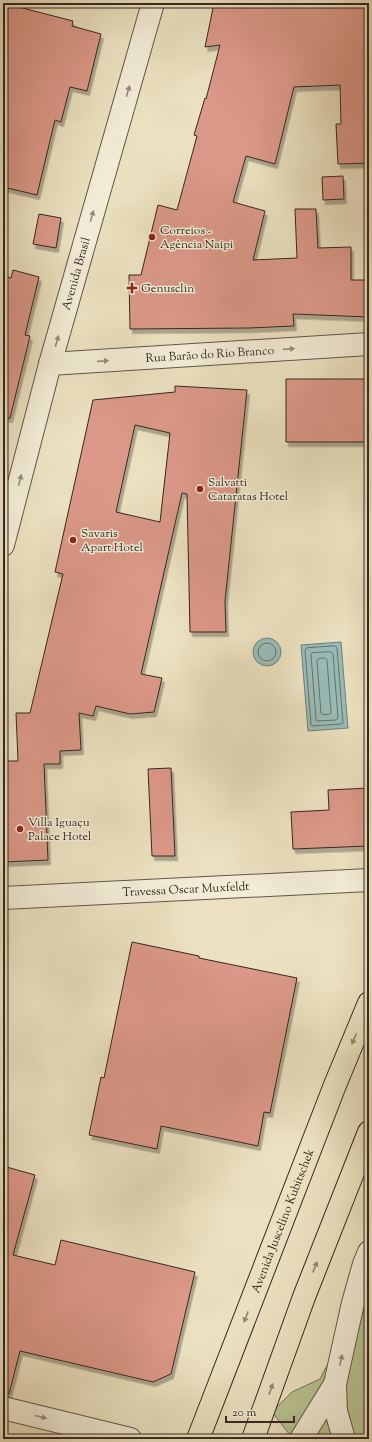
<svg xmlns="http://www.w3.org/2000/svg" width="372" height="1442" font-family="'Sorts Mill Goudy',serif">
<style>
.green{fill:#b8c291;stroke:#76745a}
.water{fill:#99bcb8;stroke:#71807c}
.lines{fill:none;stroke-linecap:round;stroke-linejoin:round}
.shore{stroke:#67726d;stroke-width:1}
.building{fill:#db9888;stroke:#352722;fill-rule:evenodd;filter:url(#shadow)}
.minor-casing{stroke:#62564a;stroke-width:24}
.tertiary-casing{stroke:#62564a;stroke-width:24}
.primary-casing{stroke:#352722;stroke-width:24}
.minor{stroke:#f2ecd6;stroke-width:22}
.tertiary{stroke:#f2ecd6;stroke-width:22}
.primary{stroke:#ebe1c0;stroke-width:22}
.oneway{fill:#948a7c}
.oneway2{fill:#908471}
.poi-dot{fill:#8f2418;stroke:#f2ecd6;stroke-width:1.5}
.labels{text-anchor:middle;stroke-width:3;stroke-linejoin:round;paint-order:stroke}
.poi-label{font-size:12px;fill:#352722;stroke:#f2ecd6;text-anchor:start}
.street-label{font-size:12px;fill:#352722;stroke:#f2ecd6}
</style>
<defs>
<filter id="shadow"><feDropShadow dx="2.5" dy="4.5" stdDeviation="0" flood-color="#0004"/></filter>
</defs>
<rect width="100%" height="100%" fill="#ebe1c0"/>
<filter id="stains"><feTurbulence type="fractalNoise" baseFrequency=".005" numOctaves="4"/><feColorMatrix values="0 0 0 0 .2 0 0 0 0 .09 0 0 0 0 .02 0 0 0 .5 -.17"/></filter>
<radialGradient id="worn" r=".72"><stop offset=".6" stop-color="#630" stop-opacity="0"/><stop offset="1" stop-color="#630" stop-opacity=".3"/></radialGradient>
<path class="green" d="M369 1309V1439H293L272 1412 292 1392 320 1379 334 1352 359 1314Z"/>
<path class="water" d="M253 652a14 14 0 1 1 28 0a14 14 0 1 1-28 0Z
M341 642 348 728 308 731 301 645Z"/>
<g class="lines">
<path class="shore" d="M258 652a9 9 0 1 1 18 0a9 9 0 1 1-18 0Z
M335 646 337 648 343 723 341 724 312 726 311 725 305 650 307 648Z
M331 652 333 654 338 718 336 720 317 721 316 719 311 655 312 653Z
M325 658 327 660 331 712 330 714 323 715 321 713 317 661 318 659Z"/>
</g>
<path class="building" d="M3 3 73 21 72 26 101 34 87 91 70 87 61 122 55 120 37 195 3 187Z
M214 3H369V163L338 164 336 124H341L340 85 294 87 275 164 246 156 233 202 265 211 253 260 297 258 295 209H316L318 248 351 247V280H369V317L293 314 294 326 249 328 130 329 129 275H141L158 205 177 210 197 136 194 135 205 98 206 99 220 45 205 47Z
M343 176 344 199 323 200 322 177Z
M39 214 61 218 56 248 33 244Z
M13 270 39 277 25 335 30 336 10 418 3 417V276L11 278Z
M286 379H369V442H286Z
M175 386 247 390 225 601 226 632H190L187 494 182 493 141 674 162 678 154 712 130 714 96 706 93 716 79 713 81 750 60 751V764H44L48 860 3 862V761H18L16 713H30L63 574 55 572 93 400 175 392ZM135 425 170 433 160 522 116 512Z
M171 768 175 856H152L148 769Z
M369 788V846L293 849 291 812 329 810 328 790Z
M132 942 199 956V958L297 978 270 1113 264 1112 258 1146 161 1126 157 1149 89 1135 101 1077 104 1078Z
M3 1166 35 1175 13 1255 55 1265 61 1240 195 1272 171 1374 153 1382 20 1351 9 1394 3 1393Z"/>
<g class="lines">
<defs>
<g id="minor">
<path id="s1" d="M50 364 369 344"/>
<path id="s2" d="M3 898 369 880"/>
<path d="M3 1408 130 1439"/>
<path d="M301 1439 335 1384"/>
<path d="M344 1439 336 1411 335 1384 353 1303 364 1264 369 1252"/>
</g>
<g id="tertiary">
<path id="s3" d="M3 545 50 364 153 3"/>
</g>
<g id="primary">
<path id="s4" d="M198 1439 335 1085 369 1003"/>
<path d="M253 1439 304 1297 369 1132"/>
</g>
</defs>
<use href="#minor" class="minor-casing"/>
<use href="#tertiary" class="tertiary-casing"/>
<use href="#primary" class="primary-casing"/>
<use href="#minor" class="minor"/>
<use href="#tertiary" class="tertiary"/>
<use href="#primary" class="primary"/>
</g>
<defs><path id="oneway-solid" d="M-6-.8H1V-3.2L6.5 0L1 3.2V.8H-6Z"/></defs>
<g class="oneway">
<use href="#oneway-solid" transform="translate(128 91) rotate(-74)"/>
<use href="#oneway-solid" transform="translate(92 216) rotate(-74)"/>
<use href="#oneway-solid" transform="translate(57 341) rotate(-74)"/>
<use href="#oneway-solid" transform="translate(289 349) rotate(-4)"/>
<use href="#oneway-solid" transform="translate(103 361) rotate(-4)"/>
<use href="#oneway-solid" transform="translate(20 480) rotate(-75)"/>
<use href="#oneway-solid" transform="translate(341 1360) rotate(-78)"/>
<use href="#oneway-solid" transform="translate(41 1417) rotate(14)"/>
</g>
<g class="oneway2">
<use href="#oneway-solid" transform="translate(354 1039) rotate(113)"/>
<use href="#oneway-solid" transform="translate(315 1267) rotate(-68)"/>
<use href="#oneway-solid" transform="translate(246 1317) rotate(111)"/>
<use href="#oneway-solid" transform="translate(271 1389) rotate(-71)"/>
</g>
<g class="poi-dot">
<circle cx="152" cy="237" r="4"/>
<path d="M130 282h4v4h4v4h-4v4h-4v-4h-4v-4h4z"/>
<circle cx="200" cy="489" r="4"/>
<circle cx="73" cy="540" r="4"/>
<circle cx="20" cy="829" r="4"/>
</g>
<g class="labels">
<g class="poi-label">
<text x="160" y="234">Correios -<tspan x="160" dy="14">Agência Naipi</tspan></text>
<text x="141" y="292">Genusclin</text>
<text x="208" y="486">Salvatti<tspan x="208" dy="14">Cataratas Hotel</tspan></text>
<text x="81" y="537">Savaris<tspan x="81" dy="14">Apart Hotel</tspan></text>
<text x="28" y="826">Villa Iguaçu<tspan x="28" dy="14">Palace Hotel</tspan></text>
</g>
<g class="street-label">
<text dy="4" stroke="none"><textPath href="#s3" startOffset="281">Avenida Brasil</textPath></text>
<text dy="4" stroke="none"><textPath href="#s1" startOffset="160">Rua Barão do Rio Branco</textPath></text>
<text dy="4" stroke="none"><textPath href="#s2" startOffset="183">Travessa Oscar Muxfeldt</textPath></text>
<text dy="4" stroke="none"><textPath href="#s4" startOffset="234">Avenida Juscelino Kubitschek</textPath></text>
</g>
</g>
<rect width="372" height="1442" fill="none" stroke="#ebe1c0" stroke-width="16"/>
<rect x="4" y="4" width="364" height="1434" fill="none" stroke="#352722" stroke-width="2"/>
<rect x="8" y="8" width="356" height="1426" fill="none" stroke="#352722"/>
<path d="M226 1416v6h68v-6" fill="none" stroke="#352722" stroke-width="2"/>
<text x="232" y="1416" font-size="12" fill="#352722" stroke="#f2ecd6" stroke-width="3" paint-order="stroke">20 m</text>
<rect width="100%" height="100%" filter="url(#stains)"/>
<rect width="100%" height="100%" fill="url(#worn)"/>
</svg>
